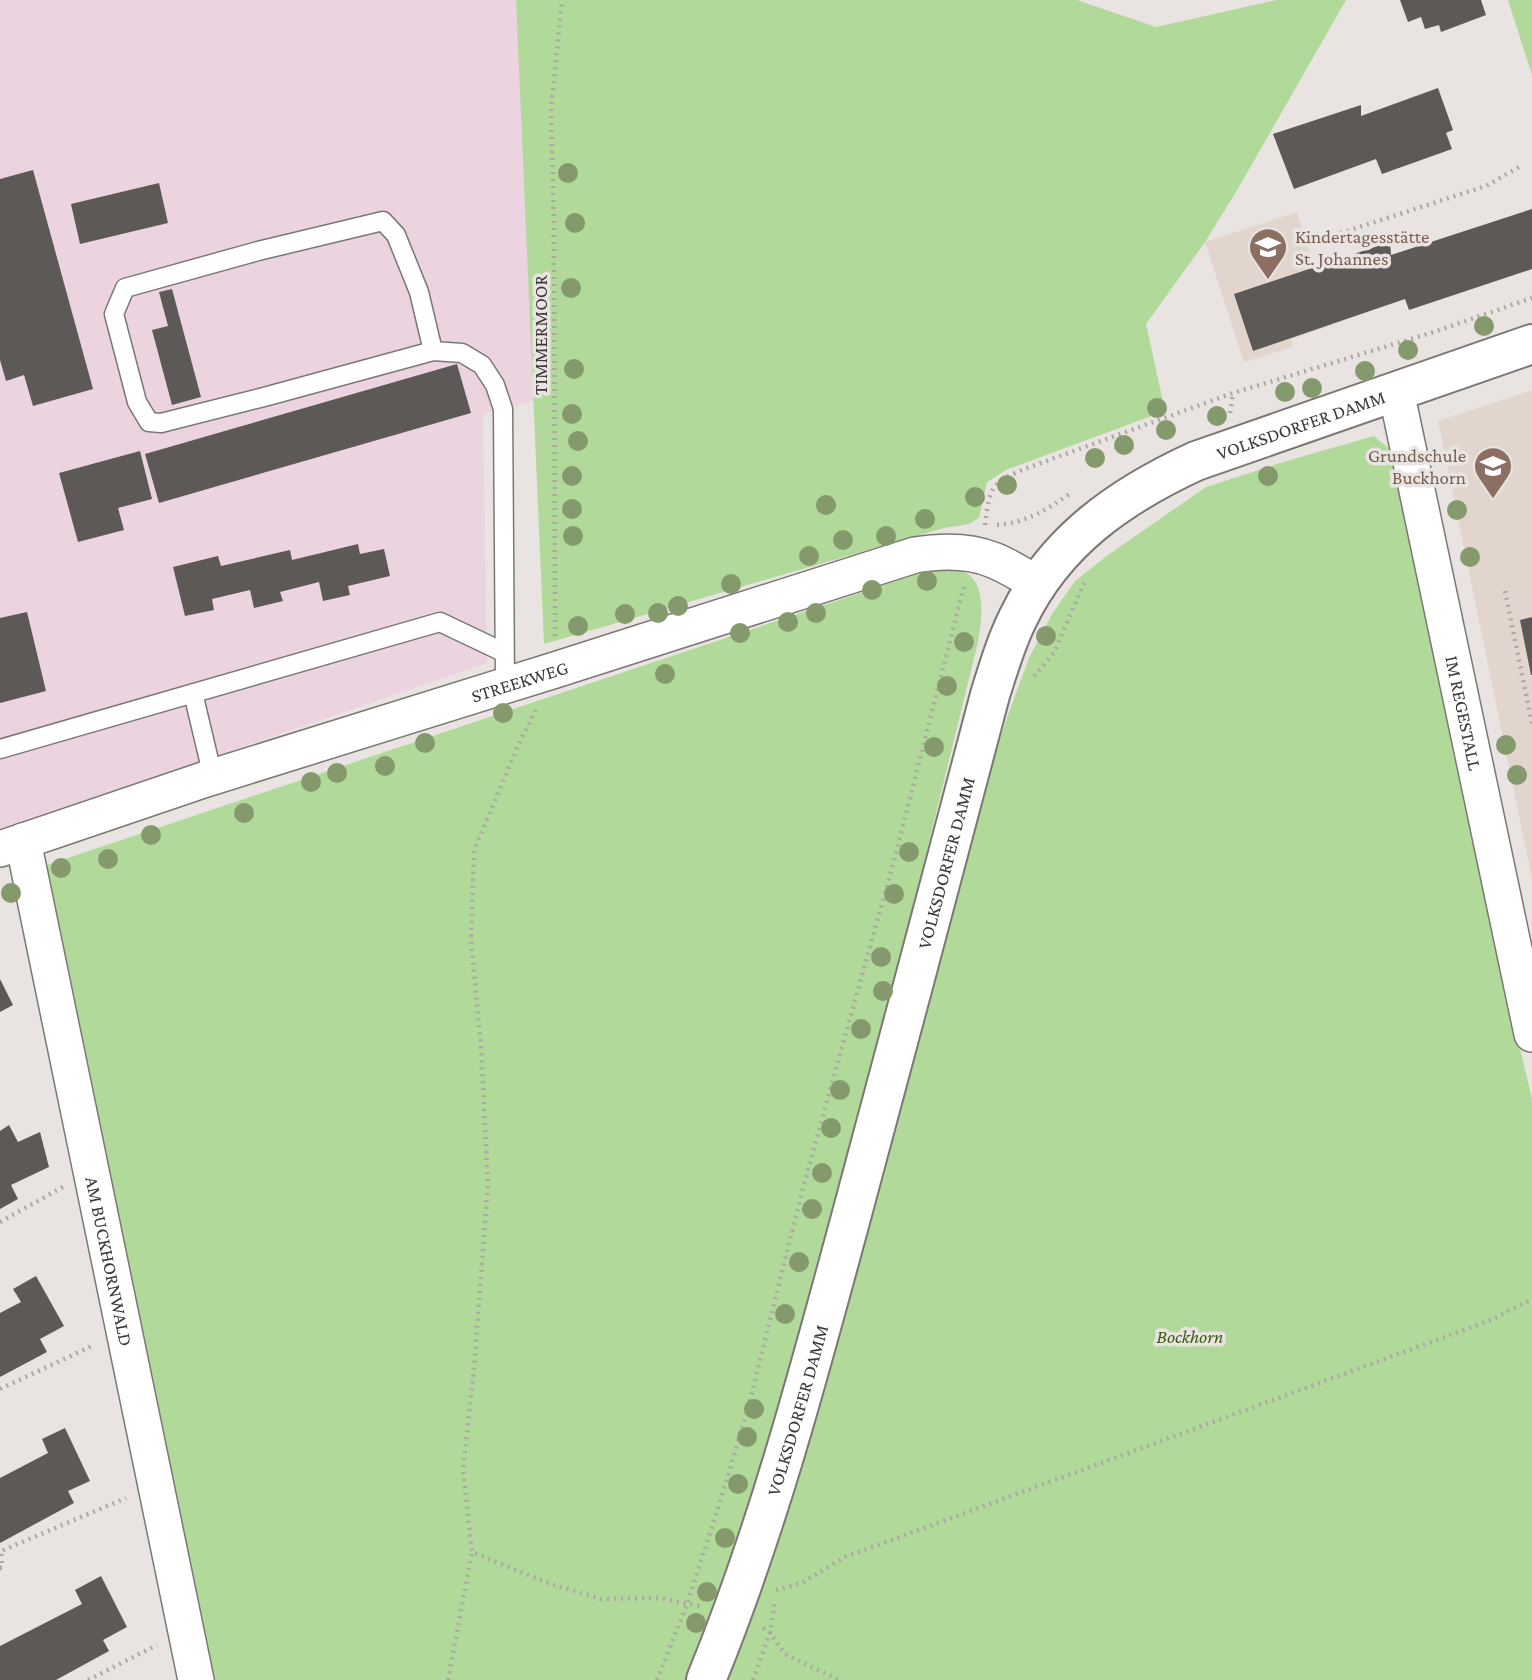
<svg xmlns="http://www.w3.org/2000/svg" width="1532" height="1680" font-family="'Crimson Pro',serif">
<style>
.commercial{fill:#ebd4e0}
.built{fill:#e2d5ce}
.green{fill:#b1d999}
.building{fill:#5d5956}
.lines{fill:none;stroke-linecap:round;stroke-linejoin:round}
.service-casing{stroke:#7c7774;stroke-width:21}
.minor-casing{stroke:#7c7774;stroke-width:38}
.secondary-casing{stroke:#7c7774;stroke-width:42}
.path{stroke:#aca8a6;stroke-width:4.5;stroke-dasharray:2 5;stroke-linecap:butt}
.service{stroke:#fff;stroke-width:18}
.minor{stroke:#fff;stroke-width:35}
.secondary{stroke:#fff;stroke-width:38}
.tree{fill:#859a6c}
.labels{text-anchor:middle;stroke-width:7;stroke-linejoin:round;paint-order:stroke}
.education-label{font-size:19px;fill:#785e54;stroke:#e9e4e1;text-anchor:start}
.street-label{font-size:19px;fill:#3b3938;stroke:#e9e4e1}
.park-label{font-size:19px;font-style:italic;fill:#345e0c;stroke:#e9e4e1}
</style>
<rect width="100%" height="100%" fill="#e9e4e1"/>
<path class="commercial" d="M0 0H516L534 401 483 414 487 663 0 830Z"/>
<path class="built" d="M1297 212 1333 325 1291 339 1293 347 1244 362 1205 242Z
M1532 390V879L1438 421Z"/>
<path class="green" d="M516 0H1077L1156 27 1277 0H1346L1236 192 1205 242 1146 324 1165 411 1006 470 987 482 979 518 969 524 944 528 544 644Z
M1508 0H1532V75Z
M1374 436 1399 457 1504 981 1532 1099V1680H725L967 844 1004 726 1029 658 1052 614 1075 581 1108 555 1206 487 1290 460Z
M932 569C939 569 948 567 955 569 989 575 982 618 978 642L854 1148 769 1451 688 1680H212L38 868Z"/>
<path class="building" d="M1400 0H1481L1486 15 1441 32 1439 25 1425 29 1421 17 1408 22Z
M1438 88 1453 130 1446 133 1452 149 1382 174 1376 159 1294 189 1273 134 1361 105V116Z
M33 170 93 389 33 406 24 375 6 381 0 360V179Z
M159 183 168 223 80 244 71 204Z
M1532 209V269L1409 310 1405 299 1253 351 1234 294 1390 242 1391 255Z
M172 289 201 397 172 405 152 330 168 326 159 292Z
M457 364 471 413 159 503 145 454Z
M140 451 152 499 118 508 124 530 78 542 59 473Z
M358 544 360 554 384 549 390 576 348 586 350 595 323 601 319 582 280 592 283 601 254 608 250 590 212 599 214 610 185 616 173 567 218 556 221 566 290 550 292 560Z
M27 612 46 691 0 703V618Z
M1532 617V675H1531L1520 620Z
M0 979 13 1005 0 1012Z
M9 1125 18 1142 40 1132 49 1167 11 1185 18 1199 0 1209V1131Z
M36 1276 64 1326 40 1339 47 1352 0 1377V1313L21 1302 13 1289Z
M65 1428 90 1481 68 1491 74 1503 0 1543V1478L48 1453 42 1439Z
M101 1576 127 1627 103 1640 109 1651 56 1680H0V1646L82 1604 75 1590Z"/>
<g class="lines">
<defs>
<path id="service" d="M433 351 419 292 396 235 383 221 258 251 125 288 114 314 137 402 149 422 161 423 264 397 433 351 462 353 482 365 495 385 503 409 505 685
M193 693 213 777
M0 749 440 622 503 652"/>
<g id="minor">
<path id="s1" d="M1396 391 1532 1034"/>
<path id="s2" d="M23 841 196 1680"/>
<path id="s3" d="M0 849 206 779 555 670 915 555C940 551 969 550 993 560 1009 566 1023 576 1038 584"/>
</g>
<g id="secondary">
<path id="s4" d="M706 1680C767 1531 808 1376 850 1221 897 1046 944 870 990 695 998 669 1006 642 1018 618 1055 541 1120 496 1196 461L1532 344"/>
</g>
</defs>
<use href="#service" class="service-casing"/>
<use href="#minor" class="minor-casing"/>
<use href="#secondary" class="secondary-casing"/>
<path class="path" d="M1307 244 1486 186 1519 167
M1230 413 1233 393
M985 525C990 485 991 483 1027 468L1233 393 1431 333 1532 298
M997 525C1028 522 1046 510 1071 493
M1505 591 1532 724
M555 636 554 232 551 109 562 0
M1034 676 1054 653 1084 583
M536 710 520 741 474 850 471 939 481 1047 488 1184 474 1368 463 1470 472 1552 548 1583 601 1599 659 1598 700 1606
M0 1222 63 1187
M0 1389 94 1345
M0 1568H2L1 1551 126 1498
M776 1590 802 1583 845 1557 1491 1320 1532 1299
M763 1628 770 1633 785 1654 839 1680
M88 1680 157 1645
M448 1680 472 1552
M657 1680 687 1604 720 1502 747 1412 804 1184 895 857 964 586
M753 1680 770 1633 775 1601"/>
<use href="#service" class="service"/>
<use href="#minor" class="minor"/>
<use href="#secondary" class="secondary"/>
</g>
<g class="tree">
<circle cx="568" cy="173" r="10"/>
<circle cx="575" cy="223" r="10"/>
<circle cx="571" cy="288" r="10"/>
<circle cx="1484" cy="326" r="10"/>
<circle cx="1408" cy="350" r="10"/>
<circle cx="574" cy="369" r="10"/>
<circle cx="1365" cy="371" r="10"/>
<circle cx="1312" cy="388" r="10"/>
<circle cx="1285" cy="392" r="10"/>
<circle cx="1157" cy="408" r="10"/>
<circle cx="572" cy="414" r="10"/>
<circle cx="1217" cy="416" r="10"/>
<circle cx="1166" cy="430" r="10"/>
<circle cx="578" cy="441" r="10"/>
<circle cx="1124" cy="445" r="10"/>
<circle cx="1095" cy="458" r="10"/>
<circle cx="572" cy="476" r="10"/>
<circle cx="1268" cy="476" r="10"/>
<circle cx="1007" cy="485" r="10"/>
<circle cx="975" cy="497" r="10"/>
<circle cx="826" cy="505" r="10"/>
<circle cx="572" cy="509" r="10"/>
<circle cx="1457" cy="510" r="10"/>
<circle cx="925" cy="519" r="10"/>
<circle cx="573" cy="536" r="10"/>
<circle cx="886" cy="536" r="10"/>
<circle cx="843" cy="540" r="10"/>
<circle cx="809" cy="556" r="10"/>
<circle cx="1470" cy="557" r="10"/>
<circle cx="927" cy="581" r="10"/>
<circle cx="731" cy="584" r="10"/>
<circle cx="872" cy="590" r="10"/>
<circle cx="678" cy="606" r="10"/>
<circle cx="658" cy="613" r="10"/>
<circle cx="816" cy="613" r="10"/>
<circle cx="625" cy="614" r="10"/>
<circle cx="788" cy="622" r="10"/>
<circle cx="578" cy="626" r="10"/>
<circle cx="740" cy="633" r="10"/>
<circle cx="1046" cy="636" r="10"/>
<circle cx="964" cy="642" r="10"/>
<circle cx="665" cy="674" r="10"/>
<circle cx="947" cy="686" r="10"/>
<circle cx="503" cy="713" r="10"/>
<circle cx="425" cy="743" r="10"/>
<circle cx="1506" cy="745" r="10"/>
<circle cx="934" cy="747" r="10"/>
<circle cx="385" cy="766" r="10"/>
<circle cx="337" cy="773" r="10"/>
<circle cx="1517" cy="775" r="10"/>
<circle cx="311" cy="782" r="10"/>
<circle cx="244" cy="813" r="10"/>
<circle cx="151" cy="835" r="10"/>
<circle cx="909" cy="852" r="10"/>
<circle cx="108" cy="859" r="10"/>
<circle cx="61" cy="868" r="10"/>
<circle cx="11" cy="893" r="10"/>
<circle cx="894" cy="894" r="10"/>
<circle cx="881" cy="957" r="10"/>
<circle cx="883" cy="991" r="10"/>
<circle cx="861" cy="1029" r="10"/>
<circle cx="840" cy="1090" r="10"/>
<circle cx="831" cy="1128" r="10"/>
<circle cx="822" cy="1173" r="10"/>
<circle cx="812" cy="1209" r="10"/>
<circle cx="799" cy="1262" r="10"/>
<circle cx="785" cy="1314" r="10"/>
<circle cx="754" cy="1409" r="10"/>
<circle cx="747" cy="1437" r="10"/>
<circle cx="738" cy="1484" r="10"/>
<circle cx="725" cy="1538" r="10"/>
<circle cx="707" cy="1592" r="10"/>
<circle cx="696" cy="1623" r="10"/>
</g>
<defs>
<symbol id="school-pin" viewBox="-11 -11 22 30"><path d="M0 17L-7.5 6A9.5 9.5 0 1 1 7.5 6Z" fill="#8d6e63" stroke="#e9e4e1"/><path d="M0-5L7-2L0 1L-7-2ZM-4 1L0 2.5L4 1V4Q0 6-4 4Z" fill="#fff"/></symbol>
</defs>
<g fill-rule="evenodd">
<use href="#school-pin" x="1246" y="225" width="44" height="60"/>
<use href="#school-pin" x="1471" y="444" width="44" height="60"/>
</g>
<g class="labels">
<g class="education-label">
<text x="1295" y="243">Kindertagesstätte<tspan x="1295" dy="22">St. Johannes</tspan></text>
<text x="1466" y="462" text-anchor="end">Grundschule<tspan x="1466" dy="22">Buckhorn</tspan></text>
</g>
<g class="street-label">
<text transform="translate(540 335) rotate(-90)" y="7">TIMMERMOOR</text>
<text dy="7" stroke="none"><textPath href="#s4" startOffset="1461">VOLKSDORFER DAMM</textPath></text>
<text dy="7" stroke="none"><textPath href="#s3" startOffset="546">STREEKWEG</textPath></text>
<text dy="7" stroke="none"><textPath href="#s1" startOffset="329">IM REGESTALL</textPath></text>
<text dy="7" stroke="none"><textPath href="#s4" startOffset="852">VOLKSDORFER DAMM</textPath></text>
<text dy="7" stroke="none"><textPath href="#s2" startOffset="429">AM BUCKHORNWALD</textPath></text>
<text dy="7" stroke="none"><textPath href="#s4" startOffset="285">VOLKSDORFER DAMM</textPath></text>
</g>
<g class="park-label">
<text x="1190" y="1343">Bockhorn</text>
</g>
</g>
</svg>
